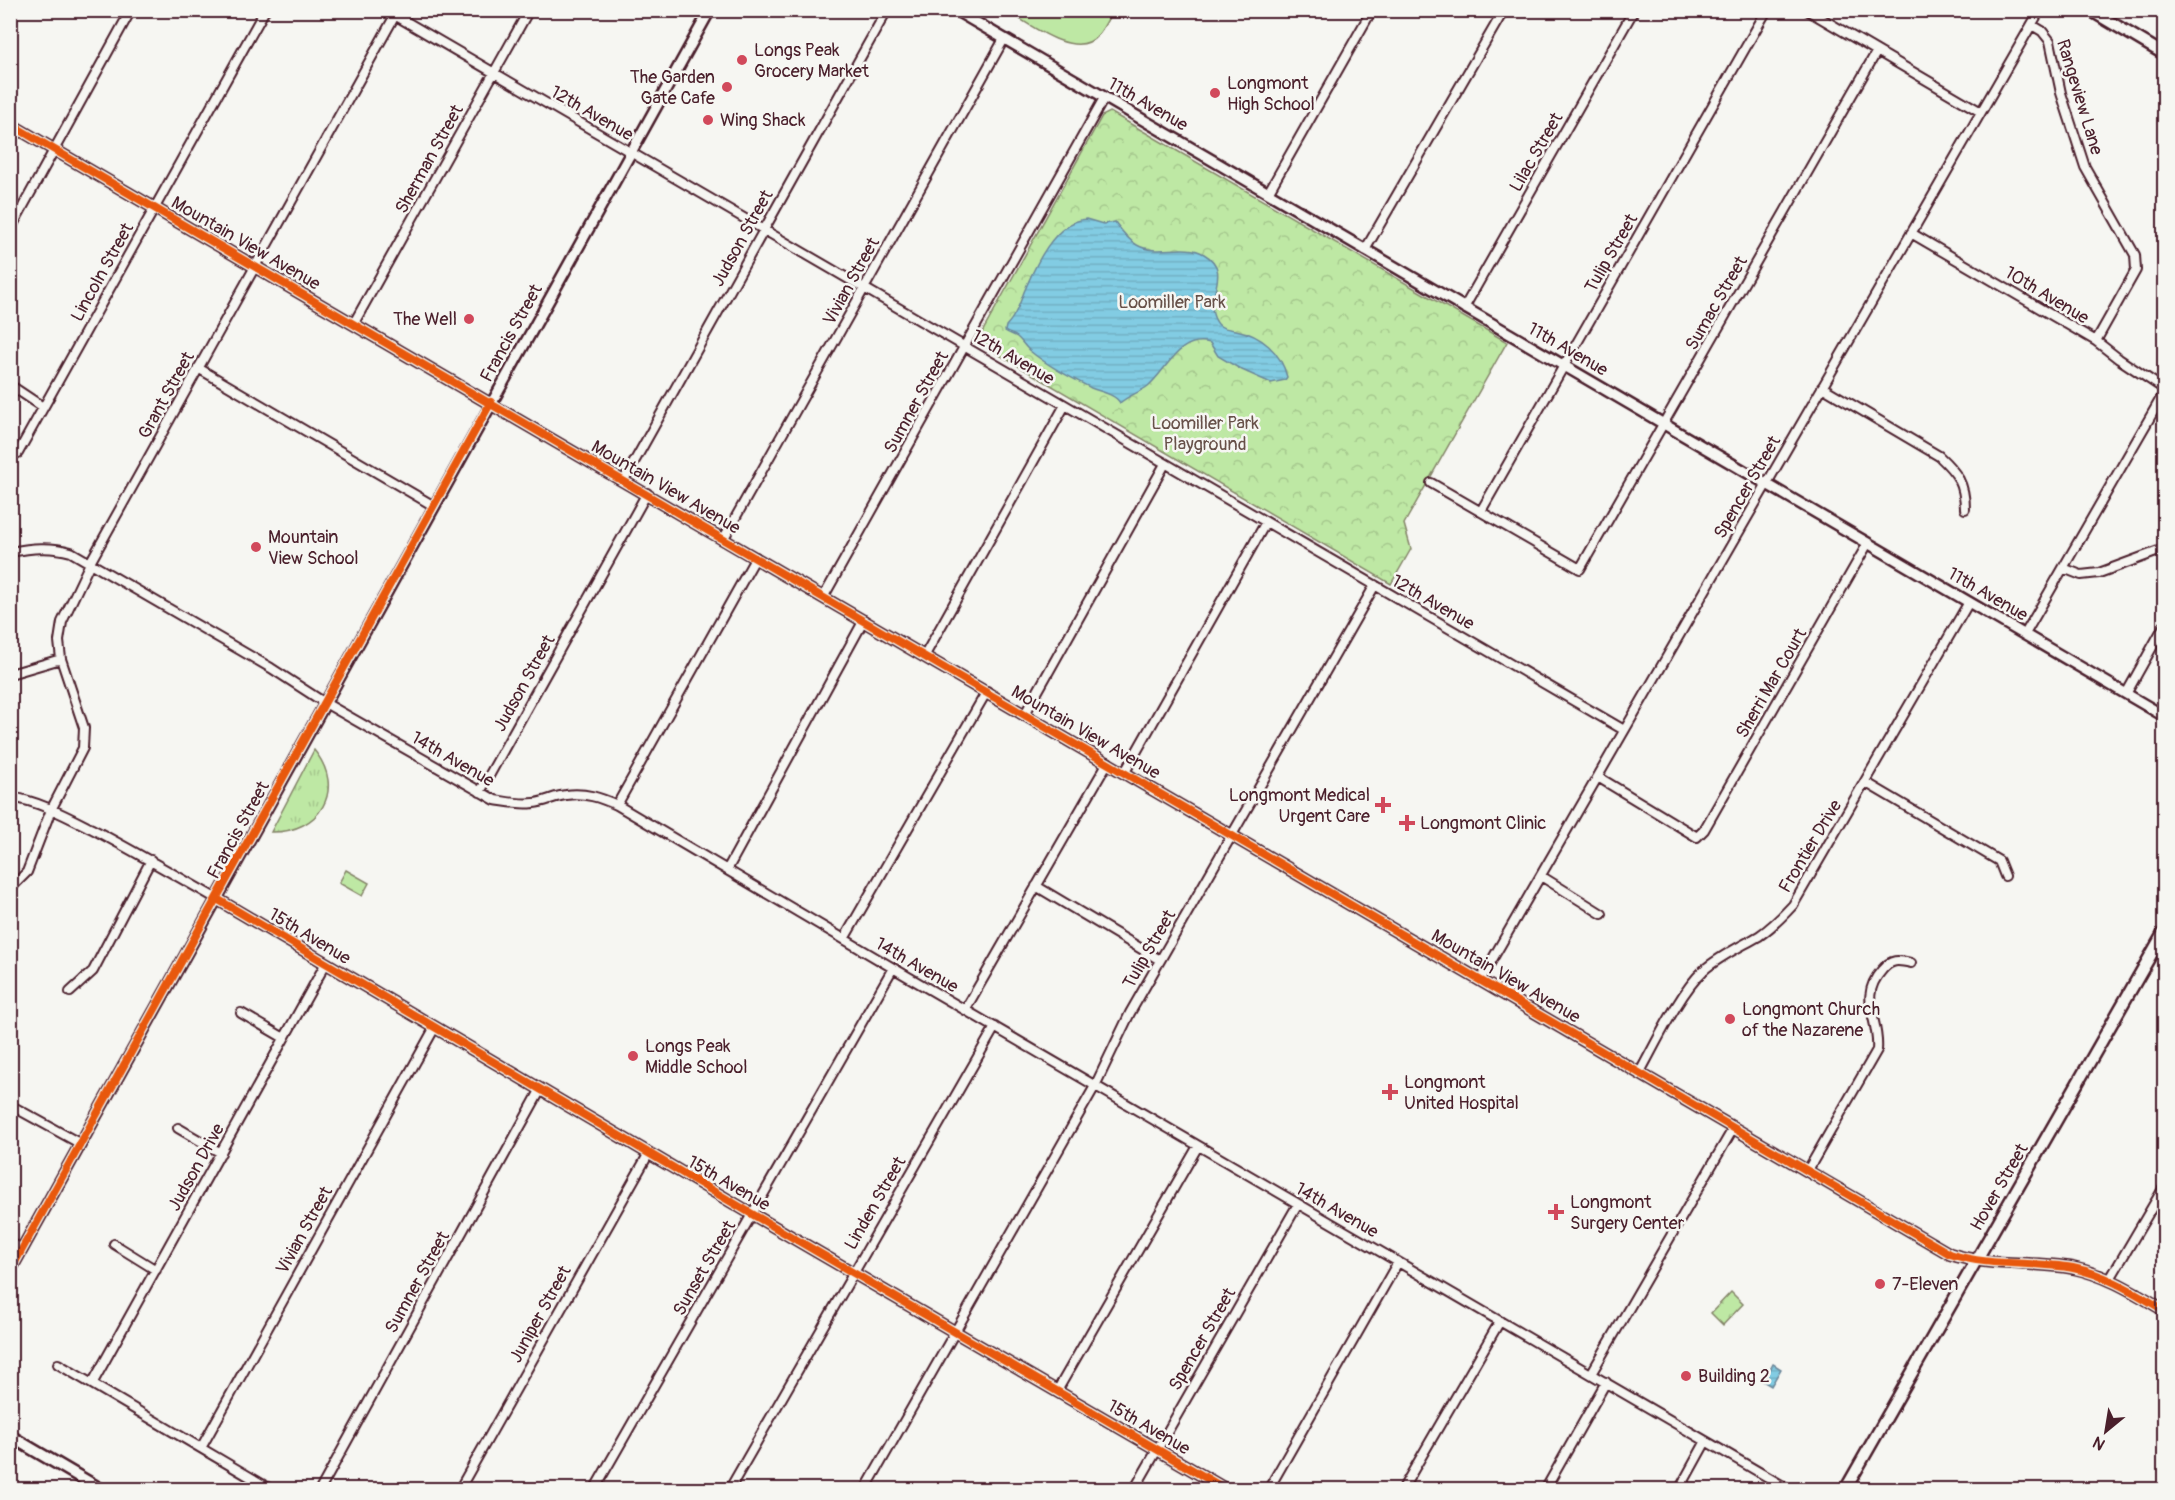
<svg xmlns="http://www.w3.org/2000/svg" width="2175" height="1500" font-family="Pangolin,sans-serif">
<style>
.grass{fill:url(#grass-tufts);stroke:#848468;stroke-width:1.5}
.forest{fill:url(#forest-crowns);stroke:#848468;stroke-width:1.5}
.pitch{fill:#bee8a4;stroke:#848468;stroke-width:1.5}
.water{fill:url(#water-rules);stroke:#6c8799;stroke-width:1.5}
.lines{fill:none;stroke-linecap:round;stroke-linejoin:round}
.minor-casing{stroke:#4a1f2b;stroke-width:12}
.tertiary-casing{stroke:#4a1f2b;stroke-width:14}
.secondary-casing{stroke:#4a1f2b;stroke-width:15}
.minor{stroke:#f6f6f2;stroke-width:8}
.tertiary{stroke:#f6f6f2;stroke-width:9}
.secondary{stroke:#f6f6f2;stroke-width:10}
.cycleway-casing{stroke:#f6f6f2;stroke-width:11}
.cycleway{stroke:#e8590c;stroke-width:8}
.poi-dot{fill:#d1495b;stroke:#f6f6f2;stroke-width:2}
.labels{text-anchor:middle;stroke-width:5;stroke-linejoin:round;paint-order:stroke}
.poi-label{font-size:18px;fill:#4a1f2b;stroke:#f6f6f2;text-anchor:start}
.street-label{font-size:18px;fill:#4a1f2b;stroke:#f6f6f2}
.park-label{font-size:18px;fill:#675149;stroke:#f6f6f2}
</style>
<defs>
<pattern id="grass-tufts" width="24" height="20" patternUnits="userSpaceOnUse" patternTransform="scale(1.5)"><rect width="24" height="20" fill="#bee8a4"/><path d="M3 7l-1-3M5 7V3M7 7l1-3M15 17l-1-3M17 17v-4M19 17l1-3" fill="none" stroke="#a5c78d"/></pattern>
<pattern id="forest-crowns" width="20" height="18" patternUnits="userSpaceOnUse" patternTransform="scale(1.5)"><rect width="20" height="18" fill="#bee8a4"/><path d="M2 6a3 3 0 1 1 6 0M12 15a3 3 0 1 1 6 0" fill="none" stroke="#a5c78d"/></pattern>
<pattern id="water-rules" width="6" height="5" patternUnits="userSpaceOnUse" patternTransform="scale(1.5)"><rect width="6" height="5" fill="#82cce3"/><path d="M0 2.5h6" fill="none" stroke="#72afc3"/></pattern>
</defs>
<rect width="100%" height="100%" fill="#f6f6f2"/>
<filter id="ink" filterUnits="userSpaceOnUse"><feTurbulence type="fractalNoise" baseFrequency=".0167" numOctaves="2"/><feDisplacementMap in="SourceGraphic" scale="12" xChannelSelector="R" yChannelSelector="G"/><feConvolveMatrix kernelMatrix="1 2 1 2 8 2 1 2 1" color-interpolation-filters="sRGB"/></filter>
<g filter="url(#ink)">
<path class="grass" d="M314 750C347 790 319 833 271 832Z"/>
<path class="forest" d="M1110 112 1507 342 1404 524 1411 549 1391 584 979 343V338L1102 116Z
M1731 1292 1743 1304 1723 1325 1711 1313Z"/>
<path class="pitch" d="M1003 11 1113 10V11C1108 18 1104 28 1098 35 1077 61 1030 25 1009 12Z
M346 870 369 883 362 896 339 883Z"/>
<path class="water" d="M1086 219 1103 224 1115 222C1121 230 1128 240 1137 245 1157 257 1184 242 1204 254 1235 272 1202 299 1216 321 1220 329 1229 329 1236 330 1261 335 1281 352 1287 377L1285 380 1271 383 1242 370 1218 356 1210 343C1179 335 1167 370 1148 386 1139 393 1127 396 1120 403 1115 394 1101 392 1091 388 1070 377 1048 366 1030 351 1025 347 1022 341 1017 337 1013 334 1009 334 1005 331L1006 326C1015 317 1020 303 1024 292 1035 266 1054 222 1086 219Z
M1773 1364 1781 1369 1771 1386 1761 1380 1766 1377Z"/>
<g class="lines">
<defs>
<path id="minor" d="M386 10 1624 730
M1807 10 1981 112
M2032 25 2042 31 2050 41 2061 93 2085 167 2135 255 2136 270 2096 341
M1268 193 1372 10
M10 230 131 10
M1911 233 2096 341 2119 359 2164 389
M1365 250 1504 10
M1464 308 1634 10
M354 323 529 10
M198 368 434 506
M10 385 43 407
M1822 387 1939 456C1957 473 1965 483 1965 509
M18 453 265 10
M624 480 887 10
M1431 483 1580 569 1877 51
M1481 511 1767 10
M724 538 1004 39
M10 552C32 548 50 546 71 552L271 668 325 703 495 800C508 802 521 805 534 803 545 802 555 796 566 795 585 792 601 798 617 805L893 968 1790 1490
M2063 568 2081 575 2099 573 2164 549
M824 596 1104 98
M2025 634 2164 393
M925 655 1065 405
M10 674 61 659
M2126 694 2164 626
M1025 714 1165 464
M1125 772 1266 522
M1598 777 1697 837 1704 830 1868 543
M1865 782 1999 861 2005 876
M480 792 647 493
M10 797C40 801 70 818 96 831 137 853 177 876 217 899
M617 805 756 557
M727 870 864 620
M1541 876 1602 914
M1036 886 1160 960
M10 889 27 872 51 810 83 748 84 728 61 659 59 641 62 622 91 561 398 10
M844 939 987 691
M2155 949 2164 954
M1481 979 2040 10
M70 992 93 971 151 860
M965 1010 1108 762
M241 1013 284 1038
M1640 1072C1656 1043 1680 992 1704 970 1720 956 1740 947 1759 936 1772 927 1782 917 1793 905L1969 602
M10 1105 81 1144
M178 1128 221 1153
M1808 1170 1877 1050C1880 1019 1857 998 1882 970 1891 959 1898 960 1911 963
M10 1243 23 1249
M114 1244 156 1270
M2110 1279 2164 1187
M58 1364 272 1490
M1591 1374 1734 1127
M92 1384 326 963
M1057 1391 1198 1146
M201 1448 435 1027
M320 1490 541 1089
M459 1490 649 1153
M594 1490 893 968
M729 1490 995 1027
M865 1490 1095 1086 1130 1013 1375 585
M1134 1490 1298 1204
M1268 1490 1398 1262
M1402 1490 1500 1321
M1545 1490 1606 1382
M1679 1490 1706 1441"/>
<path id="tertiary" d="M955 10 2164 716
M10 124 1950 1254C1990 1267 2033 1261 2073 1268 2107 1275 2135 1293 2164 1310
M217 899 752 1214 1227 1490
M10 1271 710 10"/>
<path id="secondary" d="M2090 10 2164 54
M10 1436 102 1490
M1845 1490 2164 932"/>
</defs>
<use href="#minor" class="minor-casing"/>
<use href="#tertiary" class="tertiary-casing"/>
<use href="#secondary" class="secondary-casing"/>
<use href="#minor" class="minor"/>
<use href="#tertiary" class="tertiary"/>
<use href="#secondary" class="secondary"/>
<defs>
<path id="cycleway" d="M10 124 1950 1254C1990 1267 2033 1261 2073 1268 2107 1275 2135 1293 2164 1310
M217 899 752 1214 1227 1490
M10 1271 491 402"/>
</defs>
<use href="#cycleway" class="cycleway-casing"/>
<use href="#cycleway" class="cycleway"/>
</g>
</g>
<g class="poi-dot">
<circle cx="742" cy="60" r="6"/>
<circle cx="727" cy="87" r="6"/>
<circle cx="1215" cy="93" r="6"/>
<circle cx="708" cy="120" r="6"/>
<circle cx="469" cy="319" r="6"/>
<circle cx="256" cy="547" r="6"/>
<path d="M1380 796h6v6h6v6h-6v6h-6v-6h-6v-6h6z"/>
<path d="M1404 814h6v6h6v6h-6v6h-6v-6h-6v-6h6z"/>
<circle cx="1730" cy="1019" r="6"/>
<circle cx="633" cy="1056" r="6"/>
<path d="M1387 1083h6v6h6v6h-6v6h-6v-6h-6v-6h6z"/>
<path d="M1553 1203h6v6h6v6h-6v6h-6v-6h-6v-6h6z"/>
<circle cx="1880" cy="1284" r="6"/>
<circle cx="1686" cy="1376" r="6"/>
</g>
<g class="labels">
<g class="poi-label">
<text x="754" y="56">Longs Peak<tspan x="754" dy="21">Grocery Market</tspan></text>
<text x="715" y="83" text-anchor="end">The Garden<tspan x="715" dy="21">Gate Cafe</tspan></text>
<text x="1227" y="89">Longmont<tspan x="1227" dy="21">High School</tspan></text>
<text x="720" y="126">Wing Shack</text>
<text x="457" y="325" text-anchor="end">The Well</text>
<text x="268" y="543">Mountain<tspan x="268" dy="21">View School</tspan></text>
<text x="1370" y="801" text-anchor="end">Longmont Medical<tspan x="1370" dy="21">Urgent Care</tspan></text>
<text x="1420" y="829">Longmont Clinic</text>
<text x="1742" y="1015">Longmont Church<tspan x="1742" dy="21">of the Nazarene</tspan></text>
<text x="645" y="1052">Longs Peak<tspan x="645" dy="21">Middle School</tspan></text>
<text x="1404" y="1088">Longmont<tspan x="1404" dy="21">United Hospital</tspan></text>
<text x="1570" y="1208">Longmont<tspan x="1570" dy="21">Surgery Center</tspan></text>
<text x="1892" y="1290">7-Eleven</text>
<text x="1698" y="1382">Building 2</text>
</g>
<g class="street-label">
<text transform="translate(2080 97) rotate(73)" y="6">Rangeview Lane</text>
<text transform="translate(1148 104) rotate(30)" y="6">11th Avenue</text>
<text transform="translate(592 113) rotate(30)" y="6">12th Avenue</text>
<text transform="translate(1536 152) rotate(-60)" y="6">Lilac Street</text>
<text transform="translate(429 159) rotate(-61)" y="6">Sherman Street</text>
<text transform="translate(742 238) rotate(-61)" y="6">Judson Street</text>
<text transform="translate(246 243) rotate(30)" y="6">Mountain View Avenue</text>
<text transform="translate(1611 253) rotate(-60)" y="6">Tulip Street</text>
<text transform="translate(102 272) rotate(-61)" y="6">Lincoln Street</text>
<text transform="translate(851 281) rotate(-61)" y="6">Vivian Street</text>
<text transform="translate(2047 295) rotate(31)" y="6">10th Avenue</text>
<text transform="translate(1716 303) rotate(-60)" y="6">Sumac Street</text>
<text transform="translate(511 333) rotate(-61)" y="6">Francis Street</text>
<text transform="translate(1568 349) rotate(30)" y="6">11th Avenue</text>
<text transform="translate(1013 357) rotate(30)" y="6">12th Avenue</text>
<text transform="translate(166 395) rotate(-61)" y="6">Grant Street</text>
<text transform="translate(916 402) rotate(-61)" y="6">Sumner Street</text>
<text transform="translate(666 487) rotate(30)" y="6">Mountain View Avenue</text>
<text transform="translate(1747 487) rotate(-60)" y="6">Spencer Street</text>
<text transform="translate(1988 594) rotate(30)" y="6">11th Avenue</text>
<text transform="translate(1433 602) rotate(30)" y="6">12th Avenue</text>
<text transform="translate(524 683) rotate(-61)" y="6">Judson Street</text>
<text transform="translate(1771 683) rotate(-60)" y="6">Sherri Mar Court</text>
<text transform="translate(1086 732) rotate(30)" y="6">Mountain View Avenue</text>
<text transform="translate(453 759) rotate(30)" y="6">14th Avenue</text>
<text transform="translate(238 830) rotate(-61)" y="6">Francis Street</text>
<text transform="translate(1810 846) rotate(-59)" y="6">Frontier Drive</text>
<text transform="translate(310 936) rotate(31)" y="6">15th Avenue</text>
<text transform="translate(1149 949) rotate(-60)" y="6">Tulip Street</text>
<text transform="translate(917 965) rotate(30)" y="6">14th Avenue</text>
<text transform="translate(1506 976) rotate(30)" y="6">Mountain View Avenue</text>
<text transform="translate(196 1167) rotate(-61)" y="6">Judson Drive</text>
<text transform="translate(729 1183) rotate(30)" y="6">15th Avenue</text>
<text transform="translate(1999 1187) rotate(-60)" y="6">Hover Street</text>
<text transform="translate(875 1203) rotate(-60)" y="6">Linden Street</text>
<text transform="translate(1337 1210) rotate(30)" y="6">14th Avenue</text>
<text transform="translate(304 1230) rotate(-61)" y="6">Vivian Street</text>
<text transform="translate(704 1268) rotate(-60)" y="6">Sunset Street</text>
<text transform="translate(417 1282) rotate(-61)" y="6">Sumner Street</text>
<text transform="translate(540 1314) rotate(-61)" y="6">Juniper Street</text>
<text transform="translate(1202 1339) rotate(-60)" y="6">Spencer Street</text>
<text transform="translate(1149 1427) rotate(30)" y="6">15th Avenue</text>
</g>
<g class="park-label">
<text x="1172" y="308">Loomiller Park</text>
<text x="1205" y="429">Loomiller Park<tspan x="1205" dy="21">Playground</tspan></text>
</g>
</g>
<rect width="2175" height="1500" fill="none" stroke="#f6f6f2" stroke-width="36"/>
<rect x="18" y="18" width="2139" height="1464" fill="none" stroke="#4a1f2b" stroke-width="2" filter="url(#ink)"/>
<g transform="translate(2106 1431) rotate(210)" stroke="#f6f6f2" stroke-width="4.5" paint-order="stroke">
<path d="M0-4.5L10 22L0 15L-10 22Z" fill="#4a1f2b"/>
<text y="-9" font-size="16" font-weight="bold" text-anchor="middle" fill="#4a1f2b">N</text>
</g>
</svg>
